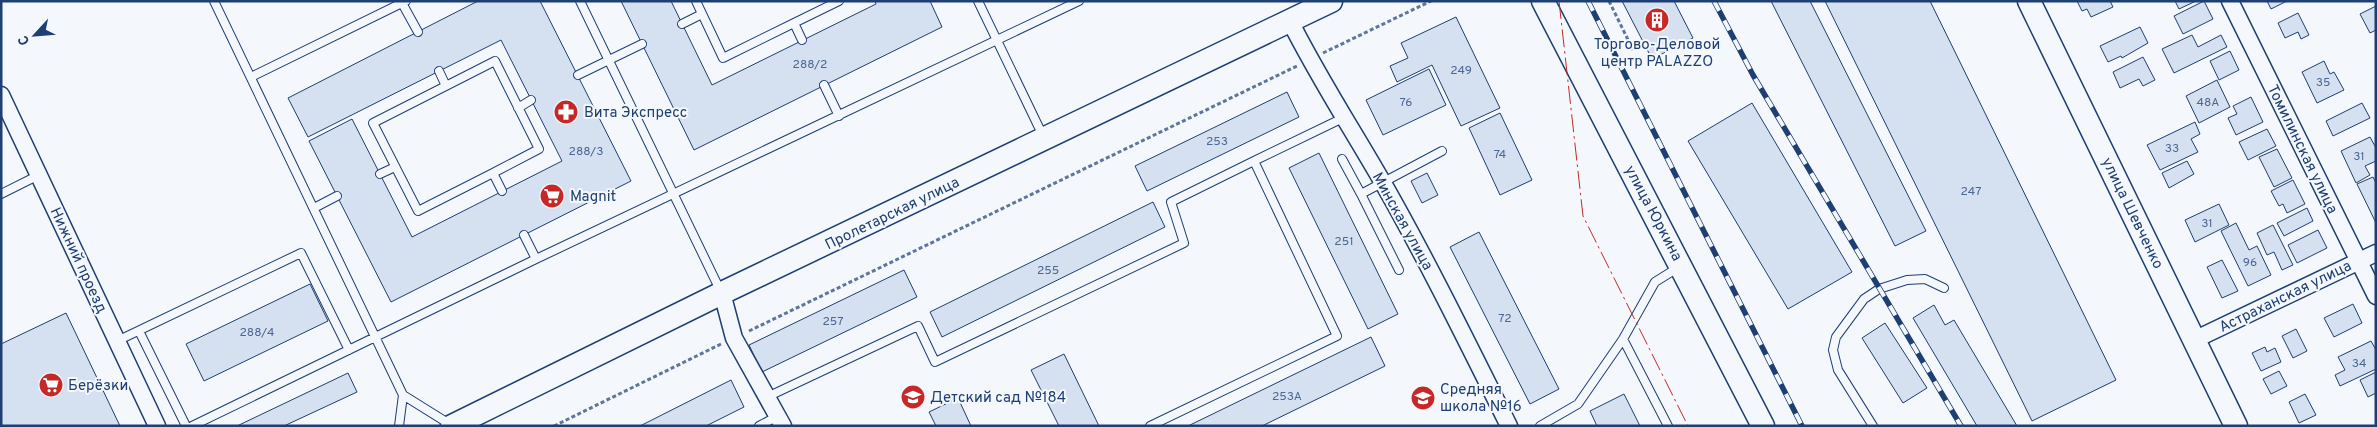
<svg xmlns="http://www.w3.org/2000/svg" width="2377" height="427" font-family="Overpass,sans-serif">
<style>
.building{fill:#d5e0f0;stroke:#1d3f73}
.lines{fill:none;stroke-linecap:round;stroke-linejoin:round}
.service-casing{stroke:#1d3f73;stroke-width:10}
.minor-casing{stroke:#1d3f73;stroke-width:19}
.secondary-casing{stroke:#1d3f73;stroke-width:25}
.path{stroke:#5e769c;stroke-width:3;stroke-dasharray:4 2.5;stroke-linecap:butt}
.service{stroke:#f4f7fb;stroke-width:8}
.minor{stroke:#f4f7fb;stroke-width:16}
.secondary{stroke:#f4f7fb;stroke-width:22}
.rail-casing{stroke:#1d3f73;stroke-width:5.5}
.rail{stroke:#f4f7fb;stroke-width:4;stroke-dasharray:11;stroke-linecap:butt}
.power{stroke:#c62828;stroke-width:1;stroke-dasharray:18 4 2.5 4;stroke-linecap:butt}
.labels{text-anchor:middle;stroke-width:4;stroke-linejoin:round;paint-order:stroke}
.number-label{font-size:12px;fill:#4b6792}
.poi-label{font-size:15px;fill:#1d3f73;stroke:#f4f7fb;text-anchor:start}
.street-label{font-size:15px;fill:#1d3f73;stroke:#f4f7fb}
</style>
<rect width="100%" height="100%" fill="#f4f7fb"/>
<path class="building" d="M478 1H540L631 181 391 302 309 141 352 119 412 237 562 161 501 40 308 137 288 98Z
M621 1H671L712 85 876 4 875 1H930L942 27 694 150Z
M1622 1H1674L1693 38 1652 59Z
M1771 1H1810L1926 231 1895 246Z
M1825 1H1930L2116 380 2032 421Z
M2077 1H2110L2113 7 2091 17 2087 9 2082 11Z
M2175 1H2196L2179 9Z
M2204 1 2213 19 2183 34 2174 16Z
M2267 1H2287L2271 9Z
M2376 6V30L2370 33 2360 14Z
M2298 13 2309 35 2301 39 2298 32 2285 38 2278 23Z
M1456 17 1500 108 1461 126 1432 65 1397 82 1390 66 1408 58 1401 43Z
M2140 27 2148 43 2122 58 2121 56 2108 62 2100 46Z
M2192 35 2198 47 2221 35 2227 47 2174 73 2162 49Z
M2230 51 2239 70 2219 80 2210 61Z
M2143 57 2155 80 2143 86 2139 79 2120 88 2113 72Z
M2324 61 2330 74 2334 72 2344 90 2317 103 2302 72Z
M1429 69 1446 105 1383 135 1366 100Z
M2217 80 2230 107 2199 123 2186 96Z
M1287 92 1299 117 1147 191 1135 166Z
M2251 97 2263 122 2236 135 2228 118 2237 114 2233 106Z
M1752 103 1852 272 1788 309 1688 141Z
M2362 103 2370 118 2333 136 2326 121Z
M1500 113 1532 180 1500 195 1469 128Z
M2195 122 2200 134 2191 139 2198 152 2160 170 2147 145Z
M2267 129 2276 146 2248 160 2239 142Z
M2370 137 2376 148V161L2365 166 2370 175 2356 183 2341 151Z
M2277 149 2292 178 2274 187 2259 157Z
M1319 153 1398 314 1368 329 1289 168Z
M2187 161 2194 174 2169 188 2162 173Z
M1427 173 1438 195 1422 203 1411 181Z
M2373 177 2376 183V223L2357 184Z
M2293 180 2305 204 2287 213 2283 204 2279 206 2271 191Z
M1153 202 1165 227 942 337 930 312Z
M2219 204 2229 225 2195 242 2185 220Z
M2307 208 2313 221 2284 236 2277 223Z
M2236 223 2249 250 2257 246 2271 275 2248 286 2221 231Z
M2273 225 2293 265 2282 270 2274 252 2267 255 2257 233Z
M2318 230 2327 248 2297 263 2288 245Z
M1479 232 1559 389 1530 404 1450 247Z
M2222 260 2238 291 2222 298 2207 267Z
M904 270 917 297 762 372 749 345Z
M310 284 328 321 204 381 186 344Z
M2353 304 2362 323 2334 337 2324 318Z
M1934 305 1945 325 1954 320 2017 426H1977L1913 318Z
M66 313 120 426H1V344Z
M1885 323 1927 388 1903 403 1862 338Z
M2296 329 2307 351 2293 358 2282 336Z
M1371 337 1385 366 1262 426H1188Z
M2371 341 2376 350V369L2340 386 2335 375 2345 370 2338 357Z
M2265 347 2267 352 2275 348 2281 362 2261 371 2252 353Z
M1064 354 1099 426H1059L1031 370Z
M2279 371 2287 386 2271 394 2263 379Z
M2376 372V393L2368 397 2360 380Z
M348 373 357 392 284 426H237Z
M731 380 744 407 706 426H640Z
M1624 394 1640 426H1597L1590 411Z
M2305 394 2316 415 2299 423 2289 402Z
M958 398 971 426H936L929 412Z"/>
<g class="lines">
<defs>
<path id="service" d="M214 1 403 395 451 425
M580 1 721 292
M696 1 723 58 794 23 802 40
M978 1 1044 138
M402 3 418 32
M794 23 839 1
M682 24 702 14
M439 71 446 86
M578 75 642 44
M251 77 406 1
M824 85 839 116
M518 108 531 100
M1342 159 1361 194
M1254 161 1343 118
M493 173 539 149 495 61 373 123 418 211 493 173 502 191
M380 174 395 167
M1 194 39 175
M314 208 337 196
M524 235 536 259
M1399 270 1361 194 1442 151
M139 331 186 426
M1623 339 1668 426
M117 341 301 253 349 350
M767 397 918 326 935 362 1184 243 1171 202 1254 161 1337 336 1150 426
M192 426 536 259 1079 1
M399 426 403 395
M759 426 776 417
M1540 426 1578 404 1623 339 1655 282 1679 267
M1873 426 1838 370 1833 350 1836 337 1864 299 1879 289 1907 280 1925 279 1944 288"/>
<path id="minor" d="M2230 1 2376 296
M1290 21C1318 77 1352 129 1383 183 1428 262 1468 344 1509 426
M1 95 157 426
M722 293 734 338 783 426
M2194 340 2376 253"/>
<path id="secondary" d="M1543 1 1763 426
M2029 1 2236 426
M452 426 722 293 1331 1"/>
</defs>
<use href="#service" class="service-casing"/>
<use href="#minor" class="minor-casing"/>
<use href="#secondary" class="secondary-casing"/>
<path class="path" d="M1609 1 1633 50
M1323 53 1431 1
M749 331 1297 66
M554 426 721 344"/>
<use href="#service" class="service"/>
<use href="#minor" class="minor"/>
<use href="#secondary" class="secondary"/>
<defs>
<path id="rail" d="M1588 1 1802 426
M1714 1 1753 75 1961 426"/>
</defs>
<use href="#rail" class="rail-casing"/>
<use href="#rail" class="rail"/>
<path class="power" d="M1559 1 1583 216 1688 426"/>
</g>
<defs>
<symbol id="building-disc" viewBox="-11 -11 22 22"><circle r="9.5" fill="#c62828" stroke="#f4f7fb"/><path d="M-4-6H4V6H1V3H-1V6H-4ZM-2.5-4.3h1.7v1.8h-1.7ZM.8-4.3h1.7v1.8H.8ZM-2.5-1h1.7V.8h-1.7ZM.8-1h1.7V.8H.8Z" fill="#fff"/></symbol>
<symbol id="pharmacy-disc" viewBox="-11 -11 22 22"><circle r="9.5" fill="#c62828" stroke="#f4f7fb"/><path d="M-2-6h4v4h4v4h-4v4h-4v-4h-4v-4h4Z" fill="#fff"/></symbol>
<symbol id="supermarket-disc" viewBox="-11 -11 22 22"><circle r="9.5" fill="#c62828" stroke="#f4f7fb"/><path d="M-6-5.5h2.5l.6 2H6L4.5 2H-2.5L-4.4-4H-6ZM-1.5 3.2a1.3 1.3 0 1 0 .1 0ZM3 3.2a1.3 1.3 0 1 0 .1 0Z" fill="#fff"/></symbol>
<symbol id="school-disc" viewBox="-11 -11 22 22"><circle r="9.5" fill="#c62828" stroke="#f4f7fb"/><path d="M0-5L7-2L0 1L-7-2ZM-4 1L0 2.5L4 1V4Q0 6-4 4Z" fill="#fff"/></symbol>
</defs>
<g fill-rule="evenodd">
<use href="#building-disc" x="1643" y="6" width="28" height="28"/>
<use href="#pharmacy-disc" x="552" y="98" width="28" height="28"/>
<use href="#supermarket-disc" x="538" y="182" width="28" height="28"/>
<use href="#supermarket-disc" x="37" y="371" width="28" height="28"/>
<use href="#school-disc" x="899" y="383" width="28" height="28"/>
<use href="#school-disc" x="1409" y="384" width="28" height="28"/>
</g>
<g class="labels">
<g class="number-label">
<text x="810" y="68">288/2</text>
<text x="1461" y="74">249</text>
<text x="2323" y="86">35</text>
<text x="1406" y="106">76</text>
<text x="2208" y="106">48А</text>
<text x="1217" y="145">253</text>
<text x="2172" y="152">33</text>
<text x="586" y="155">288/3</text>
<text x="1500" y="158">74</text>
<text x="2359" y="160">31</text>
<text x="1971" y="195">247</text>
<text x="2207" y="227">31</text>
<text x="1344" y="245">251</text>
<text x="2250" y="266">96</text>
<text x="1048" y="274">255</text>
<text x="1505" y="322">72</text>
<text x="833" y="325">257</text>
<text x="257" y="336">288/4</text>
<text x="2359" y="367">34</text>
<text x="1287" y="400">253А</text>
</g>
<g class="poi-label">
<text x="1657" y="49" text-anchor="middle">Торгово-Деловой<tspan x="1657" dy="17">центр PALAZZO</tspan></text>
<text x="584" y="117">Вита Экспресс</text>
<text x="570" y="201">Magnit</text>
<text x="68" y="390">Берёзки</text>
<text x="1440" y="394">Средняя<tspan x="1440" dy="17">школа №16</tspan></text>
<text x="930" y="402">Детский сад №184</text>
</g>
<g class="street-label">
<text transform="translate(2303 149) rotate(64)" y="5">Томилинская улица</text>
<text transform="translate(892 213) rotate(-26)" y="5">Пролетарская улица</text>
<text transform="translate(1654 213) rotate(62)" y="5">улица Юркина</text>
<text transform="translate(2133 213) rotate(64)" y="5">улица Шевченко</text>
<text transform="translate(1403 221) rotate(61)" y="5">Минская улица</text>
<text transform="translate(79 260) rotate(65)" y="5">Нижний проезд</text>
<text transform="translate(2285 296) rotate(-26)" y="5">Астраханская улица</text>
</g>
</g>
<rect width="2377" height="427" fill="none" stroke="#1d3f73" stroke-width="5"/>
<g transform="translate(35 35) rotate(244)" stroke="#f4f7fb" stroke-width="4" paint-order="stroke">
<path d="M0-4L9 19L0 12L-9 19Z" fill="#1d3f73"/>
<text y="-8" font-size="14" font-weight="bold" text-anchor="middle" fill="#1d3f73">С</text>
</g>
</svg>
